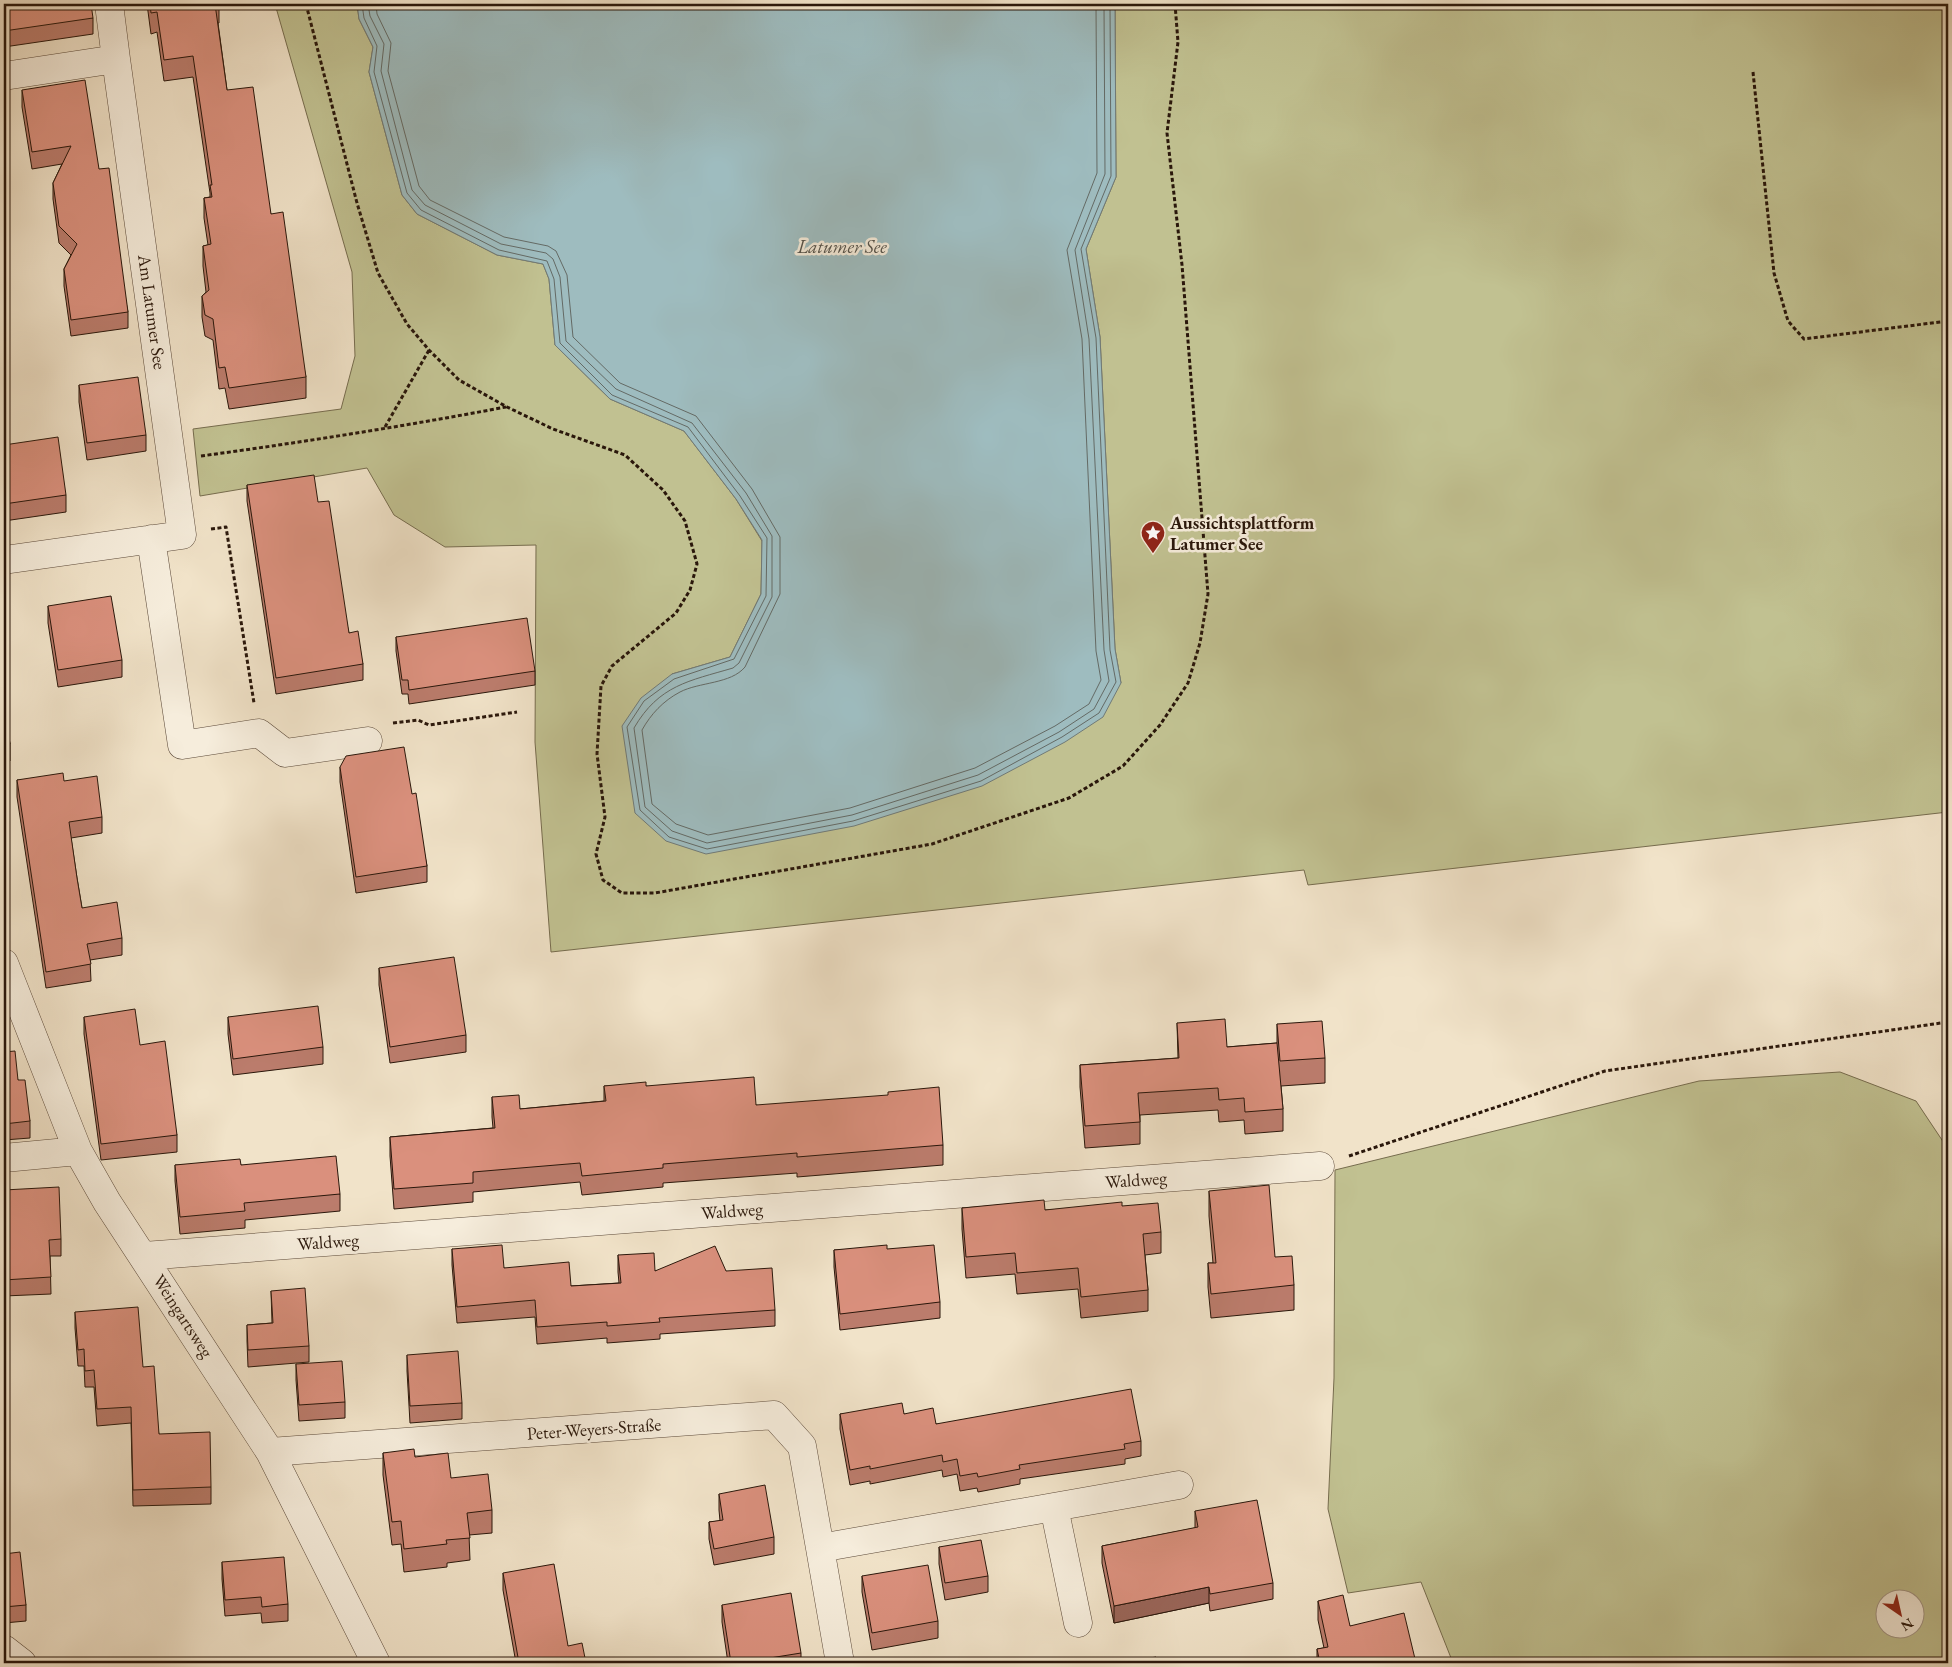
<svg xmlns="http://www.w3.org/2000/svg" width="1952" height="1667" font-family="'EB Garamond',serif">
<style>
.green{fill:#c1c191;stroke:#766c4e;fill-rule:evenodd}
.water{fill:#9ebcbf;stroke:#707a77}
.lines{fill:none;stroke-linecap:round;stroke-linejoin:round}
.shore{stroke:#646a65;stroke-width:1}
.street-casing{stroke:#5c4a3a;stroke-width:29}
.path{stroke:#2a170b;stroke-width:3;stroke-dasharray:4 2.5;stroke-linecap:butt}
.street{stroke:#f6eddc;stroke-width:28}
.wall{fill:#bb7c6c;stroke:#2a170b}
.shaded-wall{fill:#996558;stroke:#2a170b}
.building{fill:#da907d;stroke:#2a170b}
.labels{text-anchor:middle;stroke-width:5;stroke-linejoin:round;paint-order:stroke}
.street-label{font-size:18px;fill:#2a170b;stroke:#f6eddc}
.poi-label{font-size:18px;font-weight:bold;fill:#2a170b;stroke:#f6eddc;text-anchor:start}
.water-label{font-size:19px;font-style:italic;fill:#53514a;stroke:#f6eddc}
</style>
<rect width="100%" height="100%" fill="#f1e3c9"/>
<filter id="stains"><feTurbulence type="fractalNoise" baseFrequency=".004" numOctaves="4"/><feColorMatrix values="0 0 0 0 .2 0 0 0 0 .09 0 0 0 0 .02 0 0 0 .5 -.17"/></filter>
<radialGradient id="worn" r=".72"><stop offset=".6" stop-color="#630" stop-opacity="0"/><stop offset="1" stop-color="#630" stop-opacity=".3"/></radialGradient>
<path class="green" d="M275 4H357L359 19 373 47 369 72 402 195 417 214 497 255 543 264 549 279 555 345 610 399 684 431 736 499 762 541 761 594 730 657 672 674 1121 683 1115 649 1100 337 1086 249 1116 177 1115 4H1948V812L1308 885 1304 870 551 952 535 742 536 545 445 547 394 515 367 468 200 496 193 429 341 409 355 356 352 272Z
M1840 1072 1916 1101 1948 1149V1663H1453L1421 1582 1348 1593 1328 1509 1334 1378 1335 1170 1699 1081ZM1884 1600H1914V1630H1884Z"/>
<path class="water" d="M357 4H1115L1116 177 1086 249 1100 337 1115 649 1121 683 1103 717 1065 742 982 786 854 826 706 854 666 841 635 813 622 726 641 698 672 674 730 657 761 594 762 540 736 499 684 431 610 399 555 345 549 279 543 264 497 255 417 214 402 195 369 72 373 47 359 19Z"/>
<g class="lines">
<path class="shore" d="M362 4 364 18 377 46 374 72 407 193 421 210 499 250 547 261 554 279 560 343 612 395 688 427 740 496 767 538 766 596 734 659 674 679 644 701 627 727 640 810 669 837 707 849 853 821 981 781 1062 737 1099 713 1116 682 1110 650 1096 338 1081 249 1111 176 1110 4
M368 4 370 16 384 44 381 71 412 190 425 205 501 244 546 253 553 259 560 277 566 341 616 389 692 423 746 493 772 536V597L739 663 733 668C689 681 659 685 634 728L645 807 672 831 707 843 852 815 978 775 1059 732 1094 709 1109 681 1104 650 1089 339 1075 250 1105 174 1104 4
M376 4 377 14 391 43 388 71 419 186 430 200 504 237 548 246 556 251 567 275 573 337 620 383 696 416 752 489 780 537V594L745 667C731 684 699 682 680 692 663 701 651 714 642 730L652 804 676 824 708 835 850 808 975 768 1055 726 1089 704 1101 680 1096 651 1082 339 1067 250 1097 173 1096 4"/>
<defs>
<path id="street" d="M109 4 116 59
M4 76 116 59 182 535 4 560
M151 539 182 745 259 733 285 753 368 741
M4 963 78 1151 107 1202 270 1452 376 1663
M4 1158 78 1151
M144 1256 1320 1166
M270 1452 774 1415 802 1446 820 1548 1179 1485
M1054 1507 1078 1623
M820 1548 840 1663
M4 1649 22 1663"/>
</defs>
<use href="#street" class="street-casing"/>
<path class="path" d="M306 4 357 203 378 273 407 324 429 350 459 380 507 407 553 429 625 455 663 490 685 521 697 564 690 590 676 613 612 666 601 686 597 754 605 817 596 854 603 880 622 893H655L932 844 1069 798 1123 766 1160 725 1188 683 1200 643 1208 594 1182 265 1167 133 1178 42 1175 4
M1753 72 1774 273 1788 321 1804 339 1948 321
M385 427 429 350
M201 456C304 442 405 426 506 407
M211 529 226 527 254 703
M393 723 418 720 429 725 517 712
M1349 1156 1605 1071 1948 1022"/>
<use href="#street" class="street"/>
</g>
<path class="wall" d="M4 4 93 18V34L4 47Z
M147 4H219V23H218L227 90 271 214 306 377V398L229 409 225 388 219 389 213 340 205 336 202 317V296L206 292 203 266V246L208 245 204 218V198L210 197V193L193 77 164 81 157 32 151 34Z
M22 90 99 169 128 312V328L71 336 64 286V269L71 255 59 243 53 199V183L62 164 32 169 22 107Z
M79 385 146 435V451L87 460 79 402Z
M4 445 66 495V512L4 521Z
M247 485 318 502 349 633 363 664V680L276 694 247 501Z
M48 606 122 660V677L58 687 48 623Z
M396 637 535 671V685L409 704 408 694H402L396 651Z
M4 708 10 744V761L4 762Z
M340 767 412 794 427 866V882L356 893 340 782Z
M17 780 64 781 102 817V833L71 838 77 878 82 908 122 938V955L90 960 91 981 46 988 17 797Z
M379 968 466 1035V1052L390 1063 379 985Z
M84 1017 140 1045 177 1135V1152L101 1160 84 1034Z
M228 1017 323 1047V1064L233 1075 228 1034Z
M1177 1023 1227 1047 1277 1043V1024L1325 1058V1083L1281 1086 1283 1109V1131L1245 1134 1244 1120 1219 1122 1218 1110 1140 1115V1144L1085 1148 1080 1087V1065L1178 1058Z
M4 1052 18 1080 30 1121V1138L4 1140Z
M604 1086H646L756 1105 943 1145V1165L797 1177V1173L663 1183V1187L582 1195 580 1182 473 1192V1202L394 1209 390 1156V1137L493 1128 492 1117V1097L520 1109 604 1101Z
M175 1165H241L340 1194V1211L245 1220V1228L180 1234 175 1181Z
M4 1190 61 1239V1256H50L51 1294 4 1296Z
M1209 1191 1275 1257 1294 1285V1310L1211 1318 1208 1287V1263H1213L1209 1216Z
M1122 1206 1161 1232V1253L1145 1255 1148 1290V1311L1081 1318 1078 1289 1017 1294 1015 1274 966 1278 962 1229V1208L1045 1210Z
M452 1249 504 1268 571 1286 619 1283 618 1272V1255L655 1271H726L775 1310V1326L660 1334V1339L607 1343V1338L537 1344 535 1317 457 1323 452 1265Z
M887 1249 940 1302V1318L840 1330 834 1267V1250Z
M271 1291 309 1346V1362L248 1367 247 1341V1325L272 1323Z
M75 1312 143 1367 159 1434 211 1487V1504L133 1506 131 1423 97 1426 94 1387H85L84 1366H78L75 1328Z
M407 1355 462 1403V1419L410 1423 407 1371Z
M296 1364 345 1402V1418L299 1421 296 1380Z
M840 1414H904L936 1424 1141 1441V1456L1125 1459V1464L1020 1479V1484L978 1492 977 1488 960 1491 957 1474 943 1477 942 1470 870 1484V1481L850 1485 840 1429Z
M383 1453 415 1457 451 1478 492 1510V1533L469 1535 470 1560 447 1563V1567L404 1572 401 1544 392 1545 383 1475Z
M719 1494 774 1537V1554L714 1565 709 1539V1522L720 1521 719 1510Z
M1195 1511 1273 1583V1599L1210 1611 1209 1603 1114 1623 1102 1563V1546L1195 1528Z
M939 1547 988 1576V1592L945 1600 939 1564Z
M4 1554 26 1605V1621L4 1623Z
M222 1562 288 1604V1621L262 1623 261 1613 225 1616 222 1579Z
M503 1573 568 1646 586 1663H516L503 1590Z
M862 1576 938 1621V1638L872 1650 862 1592Z
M1318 1601 1350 1626 1416 1663H1317V1649L1324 1648 1318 1620Z
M722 1605 801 1653V1663H728L722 1622Z"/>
<path class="shaded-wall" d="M1209 1587V1603L1114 1623V1606Z"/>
<path class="building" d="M4 4H91L93 18 4 31Z
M150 4H215L227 90 253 87 271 214 283 212 306 377 229 388 225 367 219 368 213 319 205 315 202 296 209 290 203 246 211 244 204 198 212 197 210 185H212L193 56 164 60 157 12 151 13Z
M85 80 99 169 109 168 128 312 71 320 64 269 77 244 59 226 53 183 71 146 32 152 22 90Z
M138 377 146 435 87 443 79 385Z
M58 437 66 495 4 504V445Z
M314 475 318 502 329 501 349 633 358 631 363 664 276 678 247 485Z
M111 596 122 660 58 670 48 606Z
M527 618 535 671 409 690 408 680H402L396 637Z
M4 708 10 744 4 745Z
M404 747 412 794 416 793 427 866 356 877 340 767 346 756Z
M63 773 64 781 97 776 102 817 69 822 77 878 82 908 117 902 122 938 87 944 91 964 46 972 17 780Z
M454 957 466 1035 390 1047 379 968Z
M318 1006 323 1047 233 1059 228 1017Z
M135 1009 140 1045 165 1041 177 1135 101 1144 84 1017Z
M1225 1019 1227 1047 1277 1043 1283 1109 1245 1112 1244 1098 1219 1100 1218 1088 1138 1093 1140 1122 1085 1126 1080 1065 1179 1058 1177 1023Z
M1322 1021 1325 1058 1280 1061 1277 1024Z
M15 1051 18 1080H25L30 1121 4 1124V1052Z
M754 1077 756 1105 888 1095V1092L939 1087 943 1145 797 1157V1153L663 1164V1168L582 1176 580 1163 473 1172V1183L394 1189 390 1137 495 1128 492 1097 519 1095 520 1109 606 1101 604 1086 646 1082V1086Z
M336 1156 340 1194 244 1203 245 1211 180 1217 175 1165 240 1159 241 1165Z
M1269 1185 1275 1257 1292 1256 1294 1285 1211 1294 1208 1263H1216L1209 1191Z
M59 1187 61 1239 49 1240 51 1277 4 1280V1242H5L4 1190Z
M1044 1200 1045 1210 1122 1202V1206L1158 1203 1161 1232 1143 1234 1148 1290 1081 1297 1078 1268 1017 1273 1015 1253 966 1257 962 1208Z
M502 1245 504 1268 569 1262 571 1286 621 1283 618 1255 654 1253 655 1271 715 1246 726 1271 772 1268 775 1310 659 1318 660 1322 607 1326V1322L537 1327 535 1300 457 1307 452 1249Z
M887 1245V1249L934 1245 940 1302 840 1314 834 1250Z
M305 1288 309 1346 248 1350 247 1325 273 1323 271 1291Z
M138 1307 143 1367 154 1366 159 1434 210 1432 211 1487 133 1490 131 1407 97 1409 94 1370 85 1371 84 1349 78 1350 75 1312Z
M458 1351 462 1403 410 1406 407 1355Z
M342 1361 345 1402 299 1405 296 1364Z
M1131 1389 1141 1441 1124 1444 1125 1449 1019 1465 1020 1469 978 1477 977 1473 960 1476 957 1459 943 1462 942 1455 870 1469V1466L850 1470 840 1414 902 1403 904 1414 933 1408 936 1424Z
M414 1449 415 1457 448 1453 451 1478 488 1474 492 1510 467 1513 470 1538 446 1540 447 1544 404 1549 401 1521 392 1522 383 1453Z
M765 1485 774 1537 714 1549 709 1522 723 1520 719 1494Z
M1257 1500 1273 1583 1210 1594 1209 1587 1114 1606 1102 1546 1198 1527 1195 1511Z
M981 1540 988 1576 945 1583 939 1547Z
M20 1552 26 1605 4 1607V1554Z
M284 1557 288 1604 262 1607 261 1597 225 1600 222 1562Z
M554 1564 568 1646 582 1643 586 1663H519L503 1573Z
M928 1565 938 1621 872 1633 862 1576Z
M791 1593 801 1653 739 1663H731L722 1605Z
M1343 1595 1350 1626 1404 1613 1416 1663H1320L1317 1649 1328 1647 1318 1601Z
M1156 1657 1157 1663H1120Z
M1273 1660 1274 1663H1259Z
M1227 1661V1663H1215Z"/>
<defs>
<symbol id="sight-pin" viewBox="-11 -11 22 30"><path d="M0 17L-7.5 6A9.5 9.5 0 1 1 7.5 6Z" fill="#8f2418" stroke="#f6eddc"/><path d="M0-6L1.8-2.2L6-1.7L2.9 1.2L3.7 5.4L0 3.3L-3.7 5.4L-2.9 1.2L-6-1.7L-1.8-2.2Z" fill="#fff"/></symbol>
</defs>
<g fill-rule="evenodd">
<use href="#sight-pin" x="1139" y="519" width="28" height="38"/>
</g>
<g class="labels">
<g class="street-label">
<text transform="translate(152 312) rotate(82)" y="6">Am Latumer See</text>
<text transform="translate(1136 1180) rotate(-4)" y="6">Waldweg</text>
<text transform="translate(732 1211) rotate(-4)" y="6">Waldweg</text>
<text transform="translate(328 1242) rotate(-4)" y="6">Waldweg</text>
<text transform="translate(183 1316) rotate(57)" y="6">Weingartsweg</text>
<text transform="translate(594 1429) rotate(-4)" y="6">Peter-Weyers-Straße</text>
</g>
<g class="poi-label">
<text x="1170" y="529">Aussichtsplattform<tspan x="1170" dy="21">Latumer See</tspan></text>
</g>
<g class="water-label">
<text x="842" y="253">Latumer See</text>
</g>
</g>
<rect width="1952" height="1667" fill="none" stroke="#f1e3c9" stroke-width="20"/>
<rect x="5" y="5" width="1942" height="1657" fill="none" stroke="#2a170b" stroke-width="2.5"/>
<rect x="10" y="10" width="1932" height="1647" fill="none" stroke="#2a170b"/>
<g transform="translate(1900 1614) rotate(146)"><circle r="24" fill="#f6eddc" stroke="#a49788"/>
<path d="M0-4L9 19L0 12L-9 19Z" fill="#8f2418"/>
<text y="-8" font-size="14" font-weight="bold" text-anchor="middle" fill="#2a170b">N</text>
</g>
<rect width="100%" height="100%" filter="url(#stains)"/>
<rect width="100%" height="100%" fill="url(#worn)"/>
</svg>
